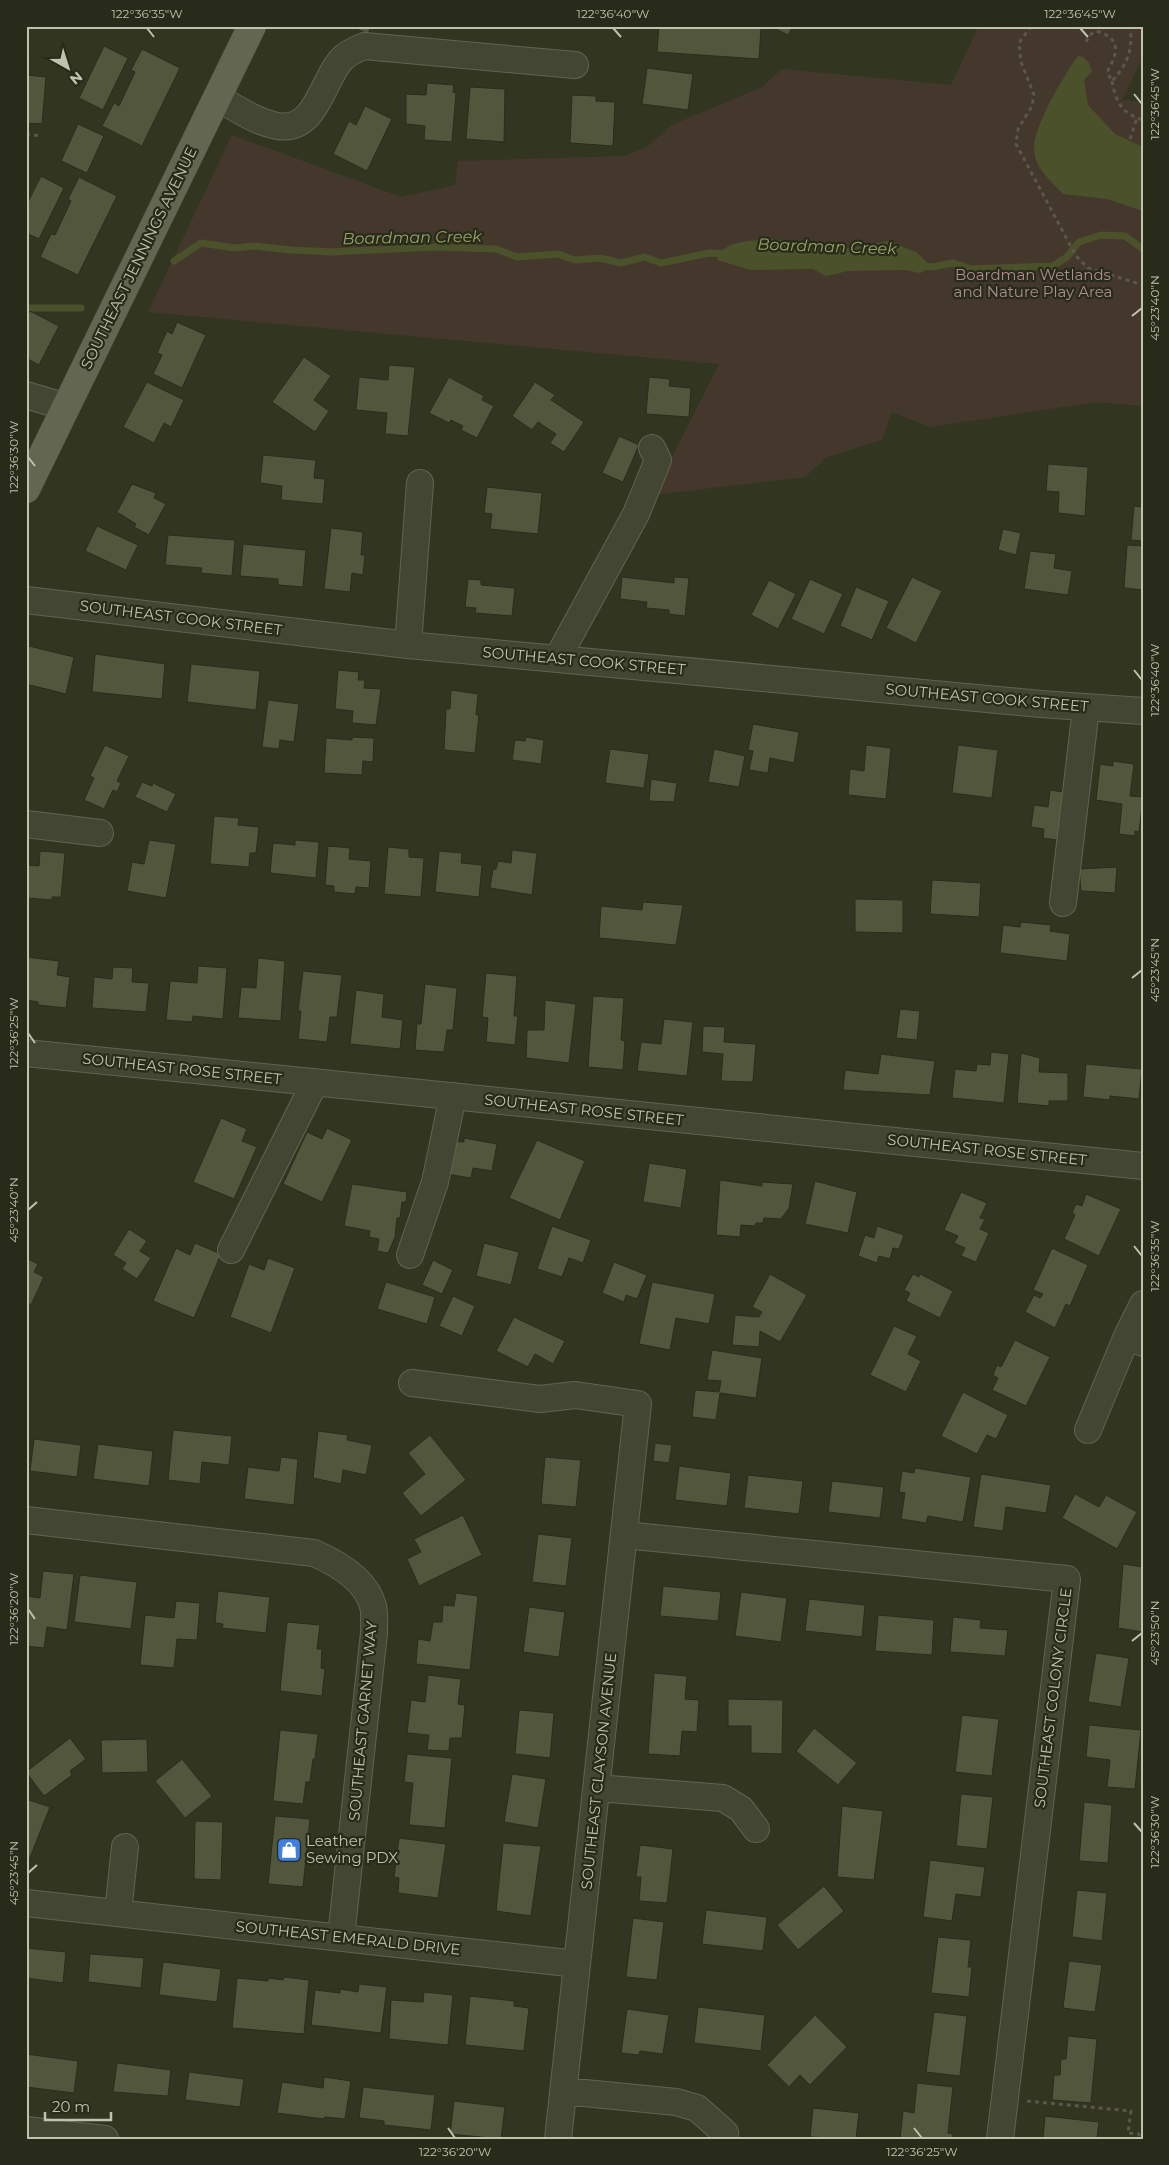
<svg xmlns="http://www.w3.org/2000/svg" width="1169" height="2165" font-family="Montserrat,sans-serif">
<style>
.green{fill:#44382d}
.water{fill:#4b512b}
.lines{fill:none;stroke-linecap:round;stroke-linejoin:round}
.stream{stroke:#4b512b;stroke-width:7}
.building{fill:#51563c;stroke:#2a2d1b}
.minor-casing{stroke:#616451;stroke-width:28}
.major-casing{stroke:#4f5340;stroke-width:29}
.path{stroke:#5c5748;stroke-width:3;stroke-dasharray:4 4;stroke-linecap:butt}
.minor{stroke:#434633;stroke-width:26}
.major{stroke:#636751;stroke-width:28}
.ticks{fill:none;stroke:#bfc3ad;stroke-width:2}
.labels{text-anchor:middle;stroke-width:4.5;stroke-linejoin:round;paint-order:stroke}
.street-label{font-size:15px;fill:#bfc3ad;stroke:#282b19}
.park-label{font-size:15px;fill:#ae8c92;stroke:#282b19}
.poi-label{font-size:15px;fill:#bfc3ad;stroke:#282b19;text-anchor:start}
.water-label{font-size:16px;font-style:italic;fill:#99a266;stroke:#282b19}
.neatline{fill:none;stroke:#bfc3ad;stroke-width:2}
.ticks-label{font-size:12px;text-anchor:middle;fill:#bfc3ad}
</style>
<rect width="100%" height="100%" fill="#323620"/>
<path class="green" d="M979 26H1143V57L1122 100 1143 102V406L1096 402 930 427 892 412 882 440 827 457 805 477 653 495 719 364 148 312 232 135 401 197 455 185 458 161 624 156 647 147 672 125 762 87 782 69 951 85Z"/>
<path class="water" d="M1078 56 1083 57 1089 63 1092 71 1084 80 1088 105 1115 134 1143 147V211L1107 199 1063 194C1051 181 1035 168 1034 150 1032 129 1065 73 1078 56Z
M773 239 851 248 888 241 916 252 932 267 920 273 905 270 848 271 826 276 813 269 751 270 717 260C722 239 755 241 773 239Z"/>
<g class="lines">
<path class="stream" d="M174 261 201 243 235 248 254 246 291 250 332 252 435 247 496 249 517 257 558 254 575 260 600 258 621 263 644 257 661 263 709 253 727 254
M923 266 932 267 953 263 971 269 1053 266 1067 257 1079 242 1101 235 1125 236 1143 249
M26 308H81"/>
</g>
<path class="building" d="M350 26H371L368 34Z
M659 26 761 28 759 59 657 52Z
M770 26H793L788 35Z
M26 41H30L27 67H26Z
M104 46 128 58 103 110 79 98Z
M142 49 180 68 142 146 102 126 114 103 119 106 135 72 131 70Z
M647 68 693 74 688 110 642 104Z
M26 75 46 77 42 124 26 123Z
M427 83 454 85 453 92 456 93 452 142 424 140 425 126 406 124V94L426 95Z
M470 87 505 89 504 142 466 139Z
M572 95 596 96V101L615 102 613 146 570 143Z
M365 106 392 119 367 171 333 154 349 121 356 125Z
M78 124 104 136 87 173 61 161Z
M41 176 64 188 39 239 26 233V206Z
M79 177 117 196 78 275 40 257 51 234 55 235 71 201 68 199Z
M30 311 59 326 39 365 26 358V318Z
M177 322 206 335 182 388 153 374 162 355 157 353 167 331 172 334Z
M304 357 331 376 314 400 329 411 315 432 272 402Z
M389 365 415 367 408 436 385 434 387 413 356 410 359 377 388 380Z
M449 377 484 396 482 400 494 406 477 438 461 430 463 426 451 420 449 423 429 413Z
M649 377 670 379 669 386 691 388 689 417 646 414Z
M147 382 184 400 171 427 164 423 154 443 123 427Z
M535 382 555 395 551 400 584 422 564 452 550 443 556 434 538 422 532 430 512 416Z
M619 436 639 445 623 482 602 473Z
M263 455 316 460 314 478 325 479 323 504 281 500 282 486 260 483Z
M1048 464 1088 467 1085 516 1058 513 1059 492 1046 491Z
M132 484 156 493 154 498 166 504 149 535 134 527 136 524 117 512Z
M487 487 542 493 538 534 490 529 492 514 484 513Z
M1134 506 1143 507V541L1131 540Z
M97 526 138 545 126 570 85 551Z
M331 528 363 532 361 555H365L363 575 352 573 350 592 324 589Z
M1003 529 1021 533 1016 555 998 550Z
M168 535 235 540 232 576 201 573 202 568 165 565Z
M243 544 306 550 303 587 278 585V579L240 576Z
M1127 545 1143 546V590L1124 588Z
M1030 551 1056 554 1054 568 1072 571 1068 595 1024 589Z
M622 577 674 583V577L689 578 685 616 669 614V610L646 608 647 602 620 599Z
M912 577 942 591 916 643 886 628Z
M468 579 481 580V585L515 588 512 616 475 613 476 608 465 607Z
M810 579 843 594 824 634 791 619Z
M769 580 796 594 778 629 751 615Z
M856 587 889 601 872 640 840 626Z
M29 646 74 657 66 694 26 684V651H28Z
M95 654 165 664 162 699 92 692Z
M191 664 260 671 256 710 187 702Z
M338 670 359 672 358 680H365L364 688 381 689 376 725 352 723 353 711 335 709Z
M451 690 478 694 476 715H479L475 753 444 750 446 709H450Z
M268 700 299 704 294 742 280 740 279 749 262 747Z
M753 724 799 732 794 763 770 758 768 773 749 770 753 751 748 750Z
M352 737 374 738 373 762 363 761 362 775 324 773 326 738 352 740Z
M526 737 544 740 541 764 512 760 515 740 525 741Z
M105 745 129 756 117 781 121 783 117 792 113 790 104 809 84 800 94 778 90 776Z
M866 745 891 748 886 799 848 795 850 769 864 771Z
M958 745 998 750 992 798 952 793Z
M610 749 649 754 644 788 605 783Z
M714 749 745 756 739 787 708 782Z
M1113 761 1134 764 1130 796 1143 797 1139 832 1135 831V836L1119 834 1122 804 1096 800 1100 764 1113 766Z
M651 779 677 783 674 802 649 801Z
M142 782 152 786 153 783 176 794 167 812 135 797Z
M1050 790 1070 793 1064 841 1043 838 1044 829 1031 827 1034 805 1048 807Z
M214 816 239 818 238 825 259 827 256 853H250L249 867 210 864Z
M149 840 176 844 166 898 127 891 132 862 144 864Z
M295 840 319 842 316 878 270 873 273 843 295 845Z
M328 846 350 848 349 859 371 861 369 888 356 887 355 894 334 892V886L325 885Z
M388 847 409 849V857L424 858 421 897 384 894Z
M512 850 537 853 532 895 490 888 493 869H496L498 861 511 863Z
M40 851 65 853 61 897H52V900L26 898V865L39 866Z
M439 851 462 853 461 863 482 865 479 897 435 892Z
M1117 867 1115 893 1081 891 1079 869Z
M932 880 981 883 979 917 930 914Z
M855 899 903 900V933L855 932Z
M643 902 683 905 676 945 599 938 601 906 642 910Z
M1021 922 1051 925 1050 931 1070 934 1067 961 1000 953 1003 925 1020 927Z
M26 957 59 961 57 975 70 977 66 1008 38 1005V1002L26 1000Z
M258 958 285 961 281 1021 238 1018 241 987 256 988Z
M198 966 227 968 223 1019 193 1016 192 1022 166 1020 170 981 197 983Z
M113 967 133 968 132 982 149 983 146 1012 92 1008 94 977 112 979Z
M303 971 342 975 337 1017H330L327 1042 298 1039 301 1011H298Z
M486 973 517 976 514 1016H518L515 1045 486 1042 488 1018 482 1017Z
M425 984 457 988 453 1030H447L444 1052 415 1050 417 1024H421Z
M356 990 384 994 382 1017 403 1020 400 1049 350 1044Z
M593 996 624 998 621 1040 625 1041 623 1070 588 1067Z
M545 1000 576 1004 569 1063 526 1058 527 1030H544Z
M900 1009 920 1011 917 1040 896 1038Z
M664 1019 693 1022 687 1076 637 1071 641 1042 661 1044Z
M703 1026 725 1027 724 1042 756 1044 753 1082 721 1081 723 1054 702 1052Z
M991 1052 1009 1054 1004 1103 952 1098 955 1069 976 1071 977 1064 990 1065Z
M1021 1053 1040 1058 1039 1072 1068 1073V1101H1049V1106L1017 1103Z
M881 1054 935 1061 930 1095 843 1090 845 1070 878 1074Z
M1086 1064 1142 1069 1139 1099 1110 1096V1100L1083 1097Z
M221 1118 247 1129 242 1141 257 1147 234 1199 193 1182Z
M327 1128 352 1140 322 1202 283 1184 307 1132 322 1139Z
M464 1138 497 1144 492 1171 473 1168 471 1178 446 1174 451 1141 464 1142Z
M537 1140 585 1161 560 1220 509 1198Z
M649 1163 687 1169 681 1208 643 1202Z
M720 1180 762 1186V1182L793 1184 789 1208 781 1219 764 1218 763 1223H756L755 1226 741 1225 740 1237 716 1235Z
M815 1181 857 1192 848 1233 805 1224Z
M352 1184 407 1192 406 1202H402L400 1218H397L395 1237 388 1253 377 1251 379 1239 369 1237 370 1231 344 1226Z
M961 1192 987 1203 980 1218 985 1219 980 1229 989 1233 976 1262 961 1256 965 1248 954 1243 958 1236 944 1230Z
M1086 1194 1121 1209 1099 1256 1064 1239 1075 1215 1072 1213 1076 1204 1082 1206Z
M552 1226 591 1240 583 1263 569 1258 562 1277 537 1269Z
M877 1226 904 1235 899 1249 893 1248 890 1259 879 1256 877 1263 858 1256 865 1235 874 1238Z
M129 1229 147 1241 140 1251 151 1258 137 1279 122 1269 126 1263 113 1255Z
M195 1243 221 1254 194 1318 153 1301 176 1248 190 1255Z
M484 1243 519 1252 511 1285 476 1276Z
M1052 1248 1088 1265 1070 1306 1066 1304 1055 1328 1025 1312 1034 1295 1040 1298 1043 1294 1033 1290Z
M26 1258 38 1264 34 1272 44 1277 31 1305 26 1302Z
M268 1258 295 1268 271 1333 230 1317 249 1264 264 1270Z
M433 1260 453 1270 442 1294 422 1285Z
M614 1262 647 1275 637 1299 626 1295 624 1302 602 1293Z
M770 1274 807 1295 780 1342 760 1331 759 1347 732 1345 735 1315 759 1317 762 1312 752 1307Z
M913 1274 919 1277 920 1274 953 1291 940 1318 906 1301 910 1293 904 1290Z
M386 1282 435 1297 427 1324 377 1309Z
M652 1282 715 1294 709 1324 676 1318 670 1350 639 1344Z
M453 1296 475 1306 462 1336 439 1326Z
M514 1317 565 1341 553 1364 535 1354 528 1367 496 1351Z
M894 1326 917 1336 908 1354 921 1361 906 1392 870 1375Z
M1015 1340 1050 1357 1026 1406 992 1390 998 1378 993 1375 997 1365 1001 1367Z
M712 1350 762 1358 756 1398 720 1393 716 1420 692 1417 695 1390 719 1392 721 1381 707 1380Z
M963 1392 1008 1415 996 1439 987 1435 977 1454 941 1436Z
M173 1430 232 1436 229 1465 202 1462 200 1484 168 1480Z
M318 1431 348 1435 347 1440 372 1445 366 1475 343 1470 341 1484 313 1478Z
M430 1435 466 1480 421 1516 402 1493 425 1474 408 1453Z
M34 1439 81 1445 77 1477 30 1471Z
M655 1443 672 1445 669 1463 653 1461Z
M98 1444 153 1451 149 1486 93 1479Z
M281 1457 298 1459 294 1505 244 1499 248 1467 279 1471Z
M545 1457 581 1460 576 1507 541 1504Z
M679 1466 731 1473 727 1506 675 1500Z
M915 1468 971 1477 963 1522 928 1516 926 1523 901 1519 905 1493 899 1492 902 1471 914 1473Z
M981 1474 1051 1485 1046 1513 1006 1507 1003 1531 973 1527Z
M748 1475 803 1481 799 1514 744 1508Z
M832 1481 884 1487 880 1518 828 1512Z
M1075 1494 1099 1507 1106 1495 1137 1512 1117 1549 1062 1518Z
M463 1515 482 1555 419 1586 407 1559 421 1552 414 1539Z
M538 1534 572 1538 566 1586 532 1582Z
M1123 1564 1143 1567V1632L1118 1628Z
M43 1571 74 1574 67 1630 47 1627 44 1648 26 1646V1596L40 1598Z
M80 1575 137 1582 131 1629 74 1622Z
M663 1586 721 1592 718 1621 660 1616Z
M218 1591 270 1597 266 1633 222 1628 223 1624 215 1623Z
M741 1592 787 1598 781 1642 735 1636Z
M456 1593 478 1596 470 1670 416 1664 418 1639 430 1641 433 1622H442L443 1605 454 1606Z
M809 1599 865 1605 862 1637 805 1631Z
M176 1601 200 1603 197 1640 177 1639 174 1668 140 1665 145 1615 174 1618Z
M529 1607 565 1612 559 1657 523 1652Z
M878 1615 934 1620 932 1655 875 1651Z
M953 1617 981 1620 980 1628 1008 1630 1005 1656 950 1652Z
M287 1622 320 1625 317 1649H322L321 1668 325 1669 322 1696 280 1691Z
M1096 1653 1129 1658 1121 1707 1088 1702Z
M654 1673 687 1676 685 1699 699 1700 697 1732 682 1731 680 1756 648 1754Z
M428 1675 461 1679 458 1704 465 1705 462 1738H450L449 1751 427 1750 429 1735 407 1733 411 1700 425 1702Z
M728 1699 783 1700 782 1754 751 1753V1726H728Z
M519 1710 554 1713 550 1758 515 1754Z
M962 1715 999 1719 992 1776 955 1772Z
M1089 1725 1141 1730 1135 1789 1107 1787 1110 1760 1086 1757Z
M814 1728 857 1763 838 1785 796 1751Z
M280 1730 318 1734 315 1759H313L310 1782H306L303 1804 273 1801Z
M70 1738 86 1759 70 1771 72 1775 44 1796 26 1772Z
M147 1739 148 1772 102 1773 101 1740Z
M407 1754 452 1758 445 1828 409 1825 413 1783 404 1782Z
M182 1759 212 1796 185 1818 155 1781Z
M512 1774 546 1779 538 1828 504 1822Z
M961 1794 993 1797 987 1849 956 1846Z
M26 1799 50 1807 29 1860 26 1859Z
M1084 1802 1112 1805 1108 1863 1079 1861Z
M842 1806 883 1811 874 1880 837 1877Z
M275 1816 310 1819 303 1887 268 1884Z
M195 1821 223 1822 221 1880 194 1879Z
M399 1838 446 1844 438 1898 398 1893 399 1878 394 1877Z
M503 1843 541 1846 531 1916 496 1911Z
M640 1845 673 1849 667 1903 639 1901 641 1877H636Z
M930 1860 985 1867 981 1897 956 1894 952 1921 923 1917Z
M824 1886 844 1911 798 1950 777 1925Z
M1077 1890 1107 1893 1102 1941 1072 1937Z
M706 1910 767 1917 763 1951 702 1944Z
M633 1918 664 1922 657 1980 626 1977Z
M938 1937 971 1940 968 1967H972L969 1997 931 1993Z
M26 1948 66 1952 63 1983 26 1978Z
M90 1954 144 1958 141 1988 88 1982Z
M1069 1961 1102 1965 1095 2012 1063 2008Z
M163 1962 221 1969 217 2002 159 1995Z
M284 1977 309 1980 304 2034 232 2028 237 1978 268 1981V1978L283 1980Z
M359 1984 387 1987 381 2033 311 2025 315 1990 340 1993V1989L358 1992Z
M424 1992 453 1995 448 2045 389 2039 391 2000 423 2002Z
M470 1996 514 2001V2006L529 2008 524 2051 465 2045Z
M698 2007 765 2015 761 2051 694 2043Z
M627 2009 669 2015 663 2054 640 2051 639 2055 621 2053Z
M934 2012 967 2016 960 2076 926 2072Z
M815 2015 847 2047 810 2085 800 2075 789 2087 767 2065Z
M1068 2036 1097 2039 1091 2103 1052 2100 1054 2075H1060L1061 2059H1066Z
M26 2054 78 2061 74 2093 26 2087Z
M117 2063 171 2070 168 2096 113 2092Z
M189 2072 244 2079 240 2107 185 2100Z
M324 2077 351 2081 345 2119 325 2117 324 2119 277 2113 282 2082 323 2088Z
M917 2083 953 2087 948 2133 953 2134V2139H900L903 2111 914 2113Z
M363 2087 435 2095 431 2130 384 2125V2121L359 2118Z
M454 2101 505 2107 501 2139 450 2134Z
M813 2108 859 2113 856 2139 810 2137Z
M1045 2116 1099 2122 1097 2139H1043Z"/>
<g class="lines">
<defs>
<path id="minor" d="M218 98C236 108 256 122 277 126 318 133 322 77 344 57 350 52 357 49 364 46L575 65
M26 395 66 407
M26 600 408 645 1041 704 1143 711
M408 645 420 483
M557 659 636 514 658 460 652 448
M26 824 100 833
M1063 903 1086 708
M26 1053 1143 1166
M231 1250 315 1082
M410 1255 435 1182 453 1096
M1143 1304 1127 1336 1143 1343
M412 1383 540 1399 575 1395 638 1404 558 2139
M1088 1430 1127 1336
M26 1520 314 1553C337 1563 366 1579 373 1606 375 1614 374 1625 374 1633L341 1937
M624 1535 1067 1579 1000 2139
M597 1788 723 1798 741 1809 756 1829
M26 1903 577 1964
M118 1913 125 1847
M564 2091 676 2102 697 2108 725 2133
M26 2130 105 2139"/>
<path id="major" d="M26 489 252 26"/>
</defs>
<use href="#minor" class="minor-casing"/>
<use href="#major" class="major-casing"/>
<path class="path" d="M1031 26 1019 43 1021 62 1034 95 1032 106 1018 129 1016 144 1076 256 1088 268 1143 285
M1086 42 1090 35 1096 31C1122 38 1118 53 1107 72L1112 81C1128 63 1133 50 1130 26
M1112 81C1116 102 1121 113 1143 120
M26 134 41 136
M1130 139 1137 118
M1027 2101 1131 2111 1128 2133 1139 2134V2139"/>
<use href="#minor" class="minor"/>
<use href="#major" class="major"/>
</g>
<path class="ticks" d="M147 28 154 37M613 28 621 37M1080 28 1088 37M1134 94 1142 104M1132 316 1142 308M28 457 35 466M1134 670 1142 680M1132 978 1142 970M28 1033 35 1043M28 1210 37 1202M1134 1246 1142 1256M28 1609 35 1619M1132 1641 1142 1633M1134 1823 1142 1832M28 1873 37 1865M448 2128 455 2138M914 2128 922 2138"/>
<defs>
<symbol id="shop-square" viewBox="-11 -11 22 22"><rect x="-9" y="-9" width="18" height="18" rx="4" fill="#3f7fe0" stroke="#282b19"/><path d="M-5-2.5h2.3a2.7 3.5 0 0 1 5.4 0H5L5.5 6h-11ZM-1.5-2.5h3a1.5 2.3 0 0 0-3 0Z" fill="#fff"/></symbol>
</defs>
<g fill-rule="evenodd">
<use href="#shop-square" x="275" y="1836" width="28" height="28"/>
</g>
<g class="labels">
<g class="street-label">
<text transform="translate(139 258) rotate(-64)" y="5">SOUTHEAST JENNINGS AVENUE</text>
<text transform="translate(181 618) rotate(7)" y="5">SOUTHEAST COOK STREET</text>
<text transform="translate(584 661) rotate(5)" y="5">SOUTHEAST COOK STREET</text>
<text transform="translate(987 698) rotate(5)" y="5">SOUTHEAST COOK STREET</text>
<text transform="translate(182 1069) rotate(6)" y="5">SOUTHEAST ROSE STREET</text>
<text transform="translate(584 1110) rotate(6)" y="5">SOUTHEAST ROSE STREET</text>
<text transform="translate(987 1150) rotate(6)" y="5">SOUTHEAST ROSE STREET</text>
<text transform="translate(1053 1698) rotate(-83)" y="5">SOUTHEAST COLONY CIRCLE</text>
<text transform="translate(363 1721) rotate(-85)" y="5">SOUTHEAST GARNET WAY</text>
<text transform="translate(599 1771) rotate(-84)" y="5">SOUTHEAST CLAYSON AVENUE</text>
<text transform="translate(348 1938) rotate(6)" y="5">SOUTHEAST EMERALD DRIVE</text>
</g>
<g class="park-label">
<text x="1033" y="280">Boardman Wetlands<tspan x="1033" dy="17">and Nature Play Area</tspan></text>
</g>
<g class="poi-label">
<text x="306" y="1846">Leather<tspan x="306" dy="17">Sewing PDX</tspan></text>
</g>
<g class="water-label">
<text transform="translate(412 237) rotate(-1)" y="6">Boardman Creek</text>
<text transform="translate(827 246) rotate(2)" y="6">Boardman Creek</text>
</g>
</g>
<rect width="1169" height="2165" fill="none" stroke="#282b19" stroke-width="55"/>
<g transform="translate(68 68) rotate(141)" stroke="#282b19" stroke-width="4" paint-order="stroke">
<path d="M0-4L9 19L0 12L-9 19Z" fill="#bfc3ad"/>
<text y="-8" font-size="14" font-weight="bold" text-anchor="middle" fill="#bfc3ad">N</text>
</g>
<path d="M45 2112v8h66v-8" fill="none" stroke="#bfc3ad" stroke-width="2.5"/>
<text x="52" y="2112" font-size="15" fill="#bfc3ad" stroke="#282b19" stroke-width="4" paint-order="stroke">20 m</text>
<rect x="28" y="28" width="1114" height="2110" class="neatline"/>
<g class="ticks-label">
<text x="147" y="18">122°36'35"W</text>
<text x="613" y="18">122°36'40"W</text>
<text x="1080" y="18">122°36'45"W</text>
<text transform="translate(1155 104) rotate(-90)" y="4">122°36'45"W</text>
<text transform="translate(1155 308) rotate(-90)" y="4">45°23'40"N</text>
<text transform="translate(14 457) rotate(-90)" y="4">122°36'30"W</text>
<text transform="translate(1155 680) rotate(-90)" y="4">122°36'40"W</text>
<text transform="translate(1155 970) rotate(-90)" y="4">45°23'45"N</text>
<text transform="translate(14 1033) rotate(-90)" y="4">122°36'25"W</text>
<text transform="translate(14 1210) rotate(-90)" y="4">45°23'40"N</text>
<text transform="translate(1155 1256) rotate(-90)" y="4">122°36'35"W</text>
<text transform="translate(14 1609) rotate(-90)" y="4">122°36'20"W</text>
<text transform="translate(1155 1633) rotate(-90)" y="4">45°23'50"N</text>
<text transform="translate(1155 1832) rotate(-90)" y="4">122°36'30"W</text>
<text transform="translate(14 1873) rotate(-90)" y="4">45°23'45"N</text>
<text x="455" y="2156">122°36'20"W</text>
<text x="922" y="2156">122°36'25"W</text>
</g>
</svg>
